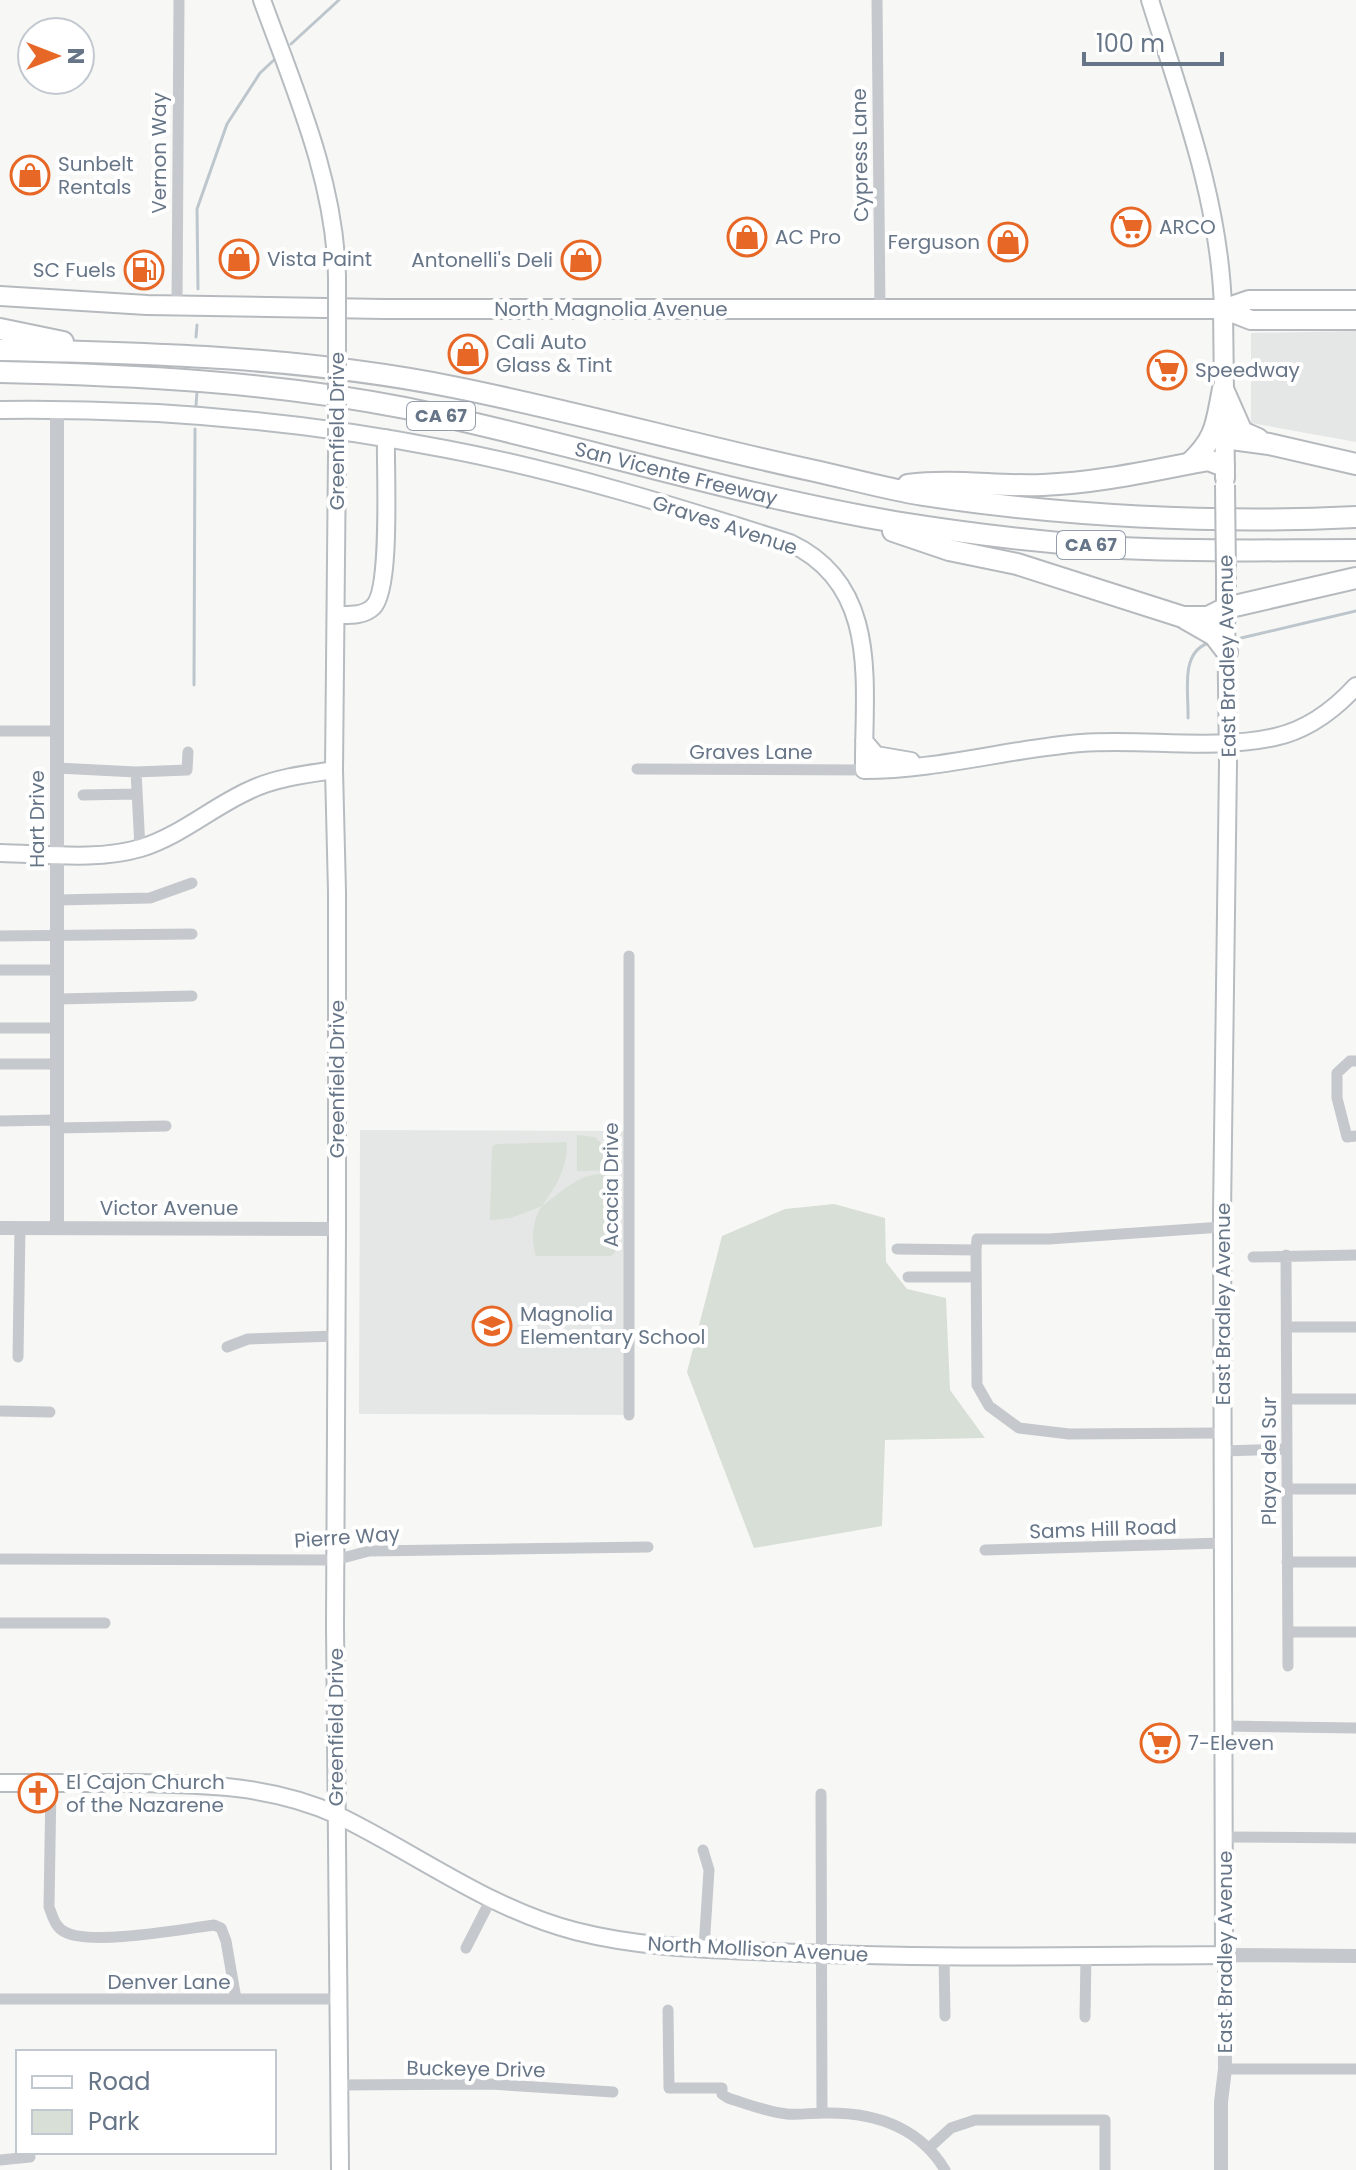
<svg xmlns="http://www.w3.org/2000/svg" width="1356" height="2170" font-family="Poppins,sans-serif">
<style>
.built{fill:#e5e7e6}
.green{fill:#d8dfd6}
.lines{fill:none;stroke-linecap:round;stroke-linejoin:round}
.stream{stroke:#bdc6cc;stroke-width:3}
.secondary-casing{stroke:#b7bcc1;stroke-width:20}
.primary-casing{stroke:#b6babe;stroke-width:22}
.motorway-casing{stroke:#b6b9bd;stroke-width:24}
.minor{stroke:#c5c8cc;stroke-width:11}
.tertiary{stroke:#c5c8cc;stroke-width:14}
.secondary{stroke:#fff;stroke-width:16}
.primary{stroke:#fff;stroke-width:18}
.motorway{stroke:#fff;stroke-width:20}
.secondary-bridge-casing{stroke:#b7bcc1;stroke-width:20;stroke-linecap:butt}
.primary-bridge-casing{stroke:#b6babe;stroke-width:22;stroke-linecap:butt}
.secondary-bridge{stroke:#fff;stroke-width:16}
.primary-bridge{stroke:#fff;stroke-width:18}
.labels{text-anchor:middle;stroke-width:8;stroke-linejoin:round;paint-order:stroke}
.shield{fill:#fff;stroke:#949eab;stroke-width:2}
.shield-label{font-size:18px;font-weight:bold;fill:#667587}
.street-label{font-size:20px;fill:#667587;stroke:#fff}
.poi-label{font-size:20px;fill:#667587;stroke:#fff;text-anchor:start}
</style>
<rect width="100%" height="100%" fill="#f7f8f5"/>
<path class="built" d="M1356 331V442L1251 423V333Z
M360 1130 625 1131 624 1415 359 1414Z"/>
<path class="green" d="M577 1135 595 1137 609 1152 614 1170 577 1171Z
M567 1142C567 1169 557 1185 542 1206 568 1187 579 1172 615 1173V1252L611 1256H536C531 1241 532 1219 542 1206L511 1218 490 1220 492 1147 496 1144Z
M834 1204 885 1218 886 1262 907 1289 946 1298 950 1390 985 1438 885 1440 882 1526 754 1548 687 1372 722 1236 785 1209Z"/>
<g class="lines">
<path class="stream" d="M291 44 339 0
M198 289 197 209 227 124 260 73 274 60
M196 337 197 325
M196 405 197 392
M1241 638 1356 611
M194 685 195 429
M1188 718C1189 694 1180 655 1206 644"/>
<defs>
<path id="secondary" d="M262 0C295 91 335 180 337 277
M1150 0C1182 102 1220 201 1223 309
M0 410C150 408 298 420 446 449 562 471 678 507 790 543 882 586 863 687 864 770 937 770 1008 749 1081 743 1144 738 1212 751 1275 737 1307 730 1334 710 1356 686
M337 455 334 770 337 892V1229L335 1625 340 2170
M337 615C349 615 364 616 373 607 392 590 385 468 386 438
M864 741 876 755 911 761
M0 853C46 854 97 861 141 848 182 835 212 807 250 790 275 778 306 774 334 770
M0 1783C44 1783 88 1783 133 1783 203 1784 272 1785 337 1815 416 1853 489 1909 575 1931 641 1948 708 1949 776 1952 925 1959 1075 1956 1224 1955L1222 1213 1228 763 1226 608"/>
<path id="primary" d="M0 296 147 305 384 309H1223L1249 300H1356
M1223 309 1225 478
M1223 309 1251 320H1356
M1226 608V576"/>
<g id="motorway">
<path d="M0 329 63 342"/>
<path d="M0 350C151 353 304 357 453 387 574 411 694 445 815 471 851 479 887 489 923 495 1062 516 1215 524 1356 517"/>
<path id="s1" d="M0 372C136 375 271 382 405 408 569 442 730 494 895 522 970 534 1046 543 1121 548 1199 552 1278 550 1356 550"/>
<path d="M1223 389 1242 432 1258 439"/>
<path d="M1224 438 1269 444 1356 464"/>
<path d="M1190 463C1217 438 1216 423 1223 389"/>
<path d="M908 485C953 479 998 487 1043 485 1099 483 1154 470 1208 460L1224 466"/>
<path d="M893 531 949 550 1017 564 1183 617H1208L1226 608 1356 578"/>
<path d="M1186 619 1214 635 1227 652"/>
</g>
</defs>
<use href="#secondary" class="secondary-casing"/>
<use href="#primary" class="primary-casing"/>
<use href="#motorway" class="motorway-casing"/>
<path class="minor" d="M877 0 880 309
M177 306 179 0
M0 731H57
M57 768 136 772 140 848
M637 769 864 770
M136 772 187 770 188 752
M83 795 136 794
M57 900 150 898 192 883
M0 936 192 934
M629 956V1415
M0 970H57
M57 999 192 996
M0 1028H57
M1356 1061H1350L1337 1073V1098L1347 1137 1356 1136
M0 1064H57
M0 1121 57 1120
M57 1128 166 1126
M897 1249 976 1250
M1286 1255 1288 1666
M1253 1257 1356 1255
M908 1277H976
M1287 1327H1356
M227 1347 248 1339 336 1336
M18 1357 20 1228
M1287 1399H1356
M0 1411 50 1412
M1222 1433 1069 1434 1019 1428 989 1406 977 1385 976 1250 977 1239H1049L1222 1227
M1222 1451 1287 1449
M1287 1489H1356
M985 1550 1222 1543
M0 1559 335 1560 369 1551 648 1547
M1287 1562H1356
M0 1623H105
M1288 1632H1356
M1225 1726 1356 1728
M51 1783 49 1907C53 1917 55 1927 65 1932 90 1946 183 1929 214 1925L221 1928 226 1941 236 1999
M821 1794 822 2113
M1226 1837 1356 1838
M703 1850 709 1870 704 1948
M466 1948 491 1899
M944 1957 945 2016
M0 1999H338
M668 2010 669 2088H722V2094L728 2098C747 2104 767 2112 787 2114 799 2115 812 2113 824 2113 873 2112 918 2125 945 2170
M1085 2017 1086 1956
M1225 2069H1356
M339 2085 490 2084 613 2092
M929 2148 951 2128 975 2120H1105V2170
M0 2160 30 2157"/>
<path class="tertiary" d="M57 409V1228
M0 1228 337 1229
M1221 2170V2102L1225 2069 1224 1955 1356 1956"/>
<use href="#secondary" class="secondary"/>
<use href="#primary" class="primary"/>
<use href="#motorway" class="motorway"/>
<defs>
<path id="secondary-bridge" d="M337 277V455"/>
<path id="primary-bridge" d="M1225 485 1226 576"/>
</defs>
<use href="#secondary-bridge" class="secondary-bridge-casing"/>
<use href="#primary-bridge" class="primary-bridge-casing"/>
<use href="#secondary-bridge" class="secondary-bridge"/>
<use href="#primary-bridge" class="primary-bridge"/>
</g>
<defs>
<symbol id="shop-ring" viewBox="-11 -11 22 22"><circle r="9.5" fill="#fff" stroke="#e76826" stroke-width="1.5"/><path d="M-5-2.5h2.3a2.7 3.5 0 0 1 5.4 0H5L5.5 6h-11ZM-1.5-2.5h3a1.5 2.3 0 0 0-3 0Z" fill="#e76826"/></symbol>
<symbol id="supermarket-ring" viewBox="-11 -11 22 22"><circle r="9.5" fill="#fff" stroke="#e76826" stroke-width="1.5"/><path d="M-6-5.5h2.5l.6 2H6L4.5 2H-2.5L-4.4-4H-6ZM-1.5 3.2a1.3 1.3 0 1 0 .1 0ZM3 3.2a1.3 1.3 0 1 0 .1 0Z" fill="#e76826"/></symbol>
<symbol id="fuel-ring" viewBox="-11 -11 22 22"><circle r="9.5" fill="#fff" stroke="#e76826" stroke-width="1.5"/><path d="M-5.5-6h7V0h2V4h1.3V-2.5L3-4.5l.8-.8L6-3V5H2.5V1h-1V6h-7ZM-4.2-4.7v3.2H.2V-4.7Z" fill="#e76826"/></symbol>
<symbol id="school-ring" viewBox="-11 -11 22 22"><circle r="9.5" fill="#fff" stroke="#e76826" stroke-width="1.5"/><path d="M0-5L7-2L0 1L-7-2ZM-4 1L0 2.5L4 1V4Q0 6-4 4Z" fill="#e76826"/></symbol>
<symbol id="church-ring" viewBox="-11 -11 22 22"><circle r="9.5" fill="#fff" stroke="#e76826" stroke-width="1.5"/><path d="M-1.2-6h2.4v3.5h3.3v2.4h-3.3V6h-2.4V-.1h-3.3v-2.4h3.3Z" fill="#e76826"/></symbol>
</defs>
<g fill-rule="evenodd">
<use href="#shop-ring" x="8" y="153" width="44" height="44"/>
<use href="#supermarket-ring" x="1109" y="205" width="44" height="44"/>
<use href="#shop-ring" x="725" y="215" width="44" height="44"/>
<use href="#shop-ring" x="986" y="220" width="44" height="44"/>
<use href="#shop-ring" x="217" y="237" width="44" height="44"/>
<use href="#shop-ring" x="559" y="238" width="44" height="44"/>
<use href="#fuel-ring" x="122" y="248" width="44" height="44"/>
<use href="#shop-ring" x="446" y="332" width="44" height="44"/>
<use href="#supermarket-ring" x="1145" y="348" width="44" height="44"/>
<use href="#school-ring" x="470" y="1304" width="44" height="44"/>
<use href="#supermarket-ring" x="1138" y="1721" width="44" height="44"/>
<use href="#church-ring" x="16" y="1771" width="44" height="44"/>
</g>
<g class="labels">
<g class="shield">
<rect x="407" y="402" width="68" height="28" rx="6"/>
<rect x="1057" y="531" width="68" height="28" rx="6"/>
</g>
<g class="shield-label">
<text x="441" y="422">CA 67</text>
<text x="1091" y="551">CA 67</text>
</g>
<g class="street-label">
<text transform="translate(159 153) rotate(-90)" y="7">Vernon Way</text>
<text transform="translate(860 155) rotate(-91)" y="7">Cypress Lane</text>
<text x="611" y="316">North Magnolia Avenue</text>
<text transform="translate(337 431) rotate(-90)" y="7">Greenfield Drive</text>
<text dy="7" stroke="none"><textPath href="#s1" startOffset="686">San Vicente Freeway</textPath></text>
<text transform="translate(725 525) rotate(18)" y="7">Graves Avenue</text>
<text transform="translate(1227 656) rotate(-91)" y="7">East Bradley Avenue</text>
<text x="751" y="759">Graves Lane</text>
<text transform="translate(37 819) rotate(-90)" y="7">Hart Drive</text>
<text transform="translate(337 1079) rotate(-90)" y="7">Greenfield Drive</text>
<text transform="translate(611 1185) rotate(-90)" y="7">Acacia Drive</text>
<text x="169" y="1215">Victor Avenue</text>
<text transform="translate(1223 1304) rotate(-90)" y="7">East Bradley Avenue</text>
<text transform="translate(1269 1461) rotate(-90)" y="7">Playa del Sur</text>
<text transform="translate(1103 1529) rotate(-2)" y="7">Sams Hill Road</text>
<text transform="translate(347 1537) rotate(-4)" y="7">Pierre Way</text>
<text transform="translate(336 1727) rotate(-90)" y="7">Greenfield Drive</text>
<text transform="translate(758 1949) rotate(3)" y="7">North Mollison Avenue</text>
<text transform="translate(1225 1952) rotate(-90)" y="7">East Bradley Avenue</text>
<text x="169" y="1989">Denver Lane</text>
<text transform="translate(476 2069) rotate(1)" y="7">Buckeye Drive</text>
</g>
<g class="poi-label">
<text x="58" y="171">Sunbelt<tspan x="58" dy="23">Rentals</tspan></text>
<text x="1159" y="234">ARCO</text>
<text x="775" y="244">AC Pro</text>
<text x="980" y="249" text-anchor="end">Ferguson</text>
<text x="267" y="266">Vista Paint</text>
<text x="553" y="267" text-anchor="end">Antonelli's Deli</text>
<text x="116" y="277" text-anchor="end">SC Fuels</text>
<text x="496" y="349">Cali Auto<tspan x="496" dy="23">Glass &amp; Tint</tspan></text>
<text x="1195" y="377">Speedway</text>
<text x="520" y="1321">Magnolia<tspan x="520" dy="23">Elementary School</tspan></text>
<text x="1188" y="1750">7-Eleven</text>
<text x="66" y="1789">El Cajon Church<tspan x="66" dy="23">of the Nazarene</tspan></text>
</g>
</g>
<rect x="16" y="2050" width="260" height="104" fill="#ffffff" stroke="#c2c8cf" stroke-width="2"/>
<rect x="32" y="2076" width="40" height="12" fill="#ffffff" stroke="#c2c8cf" stroke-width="2"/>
<text x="88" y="2090" font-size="24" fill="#667587">Road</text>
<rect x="32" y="2110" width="40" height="24" fill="#d8dfd6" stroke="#c2c8cf" stroke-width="2"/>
<text x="88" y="2130" font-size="24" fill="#667587">Park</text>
<g transform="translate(56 56) rotate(90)"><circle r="38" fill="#ffffff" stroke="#c2c8cf" stroke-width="2"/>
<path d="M0-6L14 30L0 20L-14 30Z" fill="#e76826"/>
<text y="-12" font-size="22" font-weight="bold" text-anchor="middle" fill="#667587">N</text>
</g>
<path d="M1084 52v12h138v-12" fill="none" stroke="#667587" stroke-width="4"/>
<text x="1096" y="52" font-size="24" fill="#667587" stroke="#ffffff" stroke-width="6" paint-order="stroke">100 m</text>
</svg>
